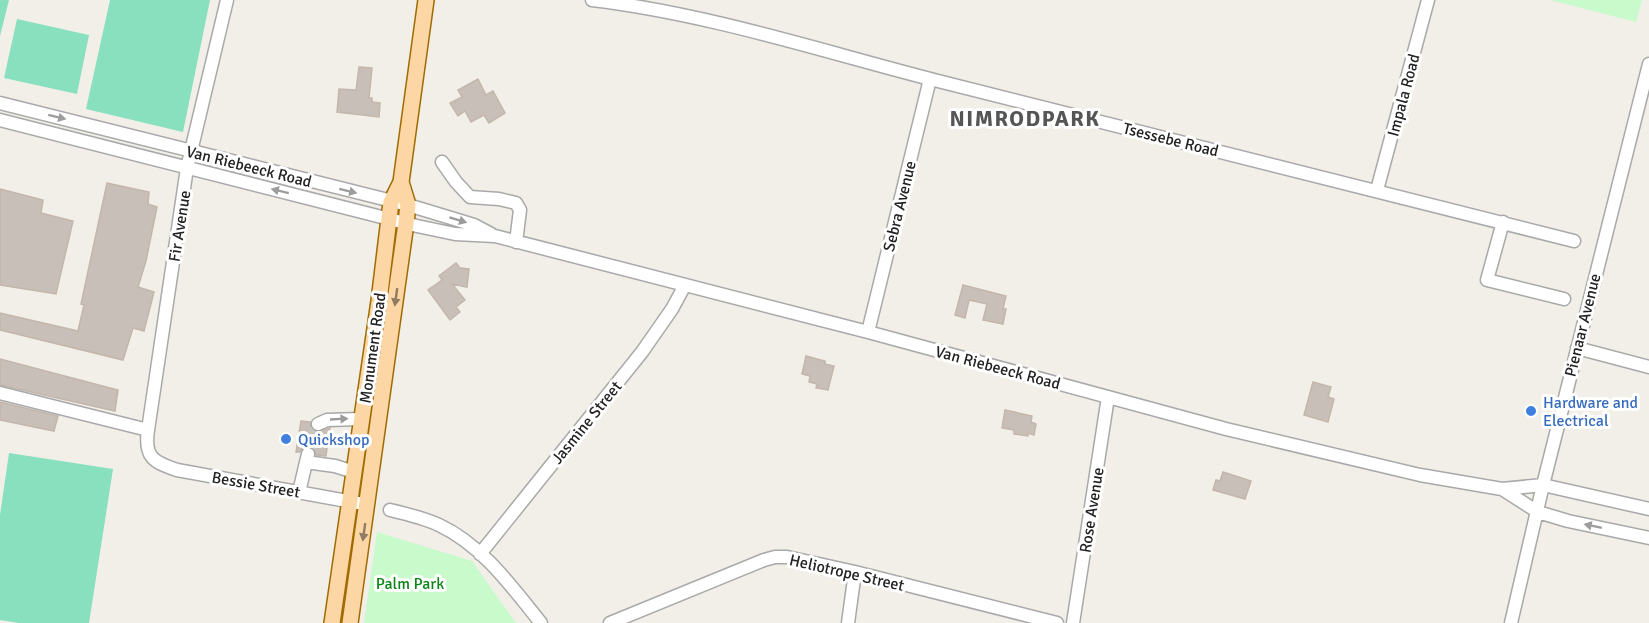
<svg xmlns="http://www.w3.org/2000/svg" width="1649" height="623" font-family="Signika,sans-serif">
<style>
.park{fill:#c8facc}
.pitch{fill:#88e0be}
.building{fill:#c7bfb8;stroke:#c4b6ab;stroke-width:1.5}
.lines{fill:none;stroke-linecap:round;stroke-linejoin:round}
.minor-tunnel{stroke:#c8c6c1;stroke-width:12;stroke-dasharray:12 6;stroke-linecap:butt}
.minor-casing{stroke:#a9a9a9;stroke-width:15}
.major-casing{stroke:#a06b00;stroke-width:18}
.minor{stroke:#fff;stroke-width:12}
.major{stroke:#fcd6a4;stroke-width:15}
.oneway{fill:#9c9c9c}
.oneway2{fill:#8f7c63}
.shop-dot{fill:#3f7fe0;stroke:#fff;stroke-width:2}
.labels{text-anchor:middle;stroke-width:6;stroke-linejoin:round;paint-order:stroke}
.street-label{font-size:16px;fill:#222;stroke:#fff}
.shop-label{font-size:16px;fill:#366cbe;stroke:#fff;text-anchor:start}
.park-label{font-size:16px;fill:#0c8416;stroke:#fff}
.district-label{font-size:22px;font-weight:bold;letter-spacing:1.5px;fill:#555;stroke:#fff}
</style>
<rect width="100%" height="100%" fill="#f2efe9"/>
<path class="park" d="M1550 0H1642L1636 22Z
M377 532 472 561 516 623H364Z"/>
<path class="pitch" d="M0 0H9L0 36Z
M110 0H210L183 132 86 109Z
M17 19 89 35 77 94 4 78Z
M9 453 113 469 89 623H19L0 620V515Z"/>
<path class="building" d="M359 67 372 68 369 98H372V102L380 103 379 117 337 112 339 89 356 90Z
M478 79 486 95 493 91 505 113 489 123 484 115 471 122 465 111 458 116 450 103 462 97 458 90Z
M107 183 149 192 148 204 157 207 146 261 138 287 154 292 144 331 133 328 123 360 0 330V313L78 331 84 305 81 304Z
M0 189 43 200 41 213 73 221 56 294 0 285Z
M456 263 460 268 469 269 467 287 452 284 465 300 456 307 460 312 450 320 428 290 442 280 439 276Z
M963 285 1006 296 1003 309H1006L1003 324 983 320 987 304 969 300 965 318 955 315Z
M806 356 825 361V364L834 366 828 390 816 388 817 384 809 382 810 376 802 374Z
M0 359 118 390 115 411 0 385Z
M1313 382 1331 387 1328 397 1334 399 1328 422 1304 415Z
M0 402 58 416 54 431 0 420Z
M1005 410 1032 416 1031 422 1036 424 1034 435 1028 433V436L1014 434V430L1002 428Z
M301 421 310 422 311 428 317 432 330 428 326 456 316 455 314 448 309 446 302 448 300 452H296Z
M1223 472 1251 481 1245 499 1213 490 1216 480 1220 481Z"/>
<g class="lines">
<path class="minor-tunnel" d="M308 454 318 424"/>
<defs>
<path id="minor" d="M227 0 187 168 148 430C144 457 153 462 177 470L358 503
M592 0C710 14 824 52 938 81 1151 133 1363 186 1574 241
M0 103 408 205 474 225 491 234
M0 120 417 226 455 234 495 236 868 332 1226 429 1420 475 1502 489 1543 485 1649 509
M442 162 456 182 470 197 499 199 516 203 520 210 516 242
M1377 190 1428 0
M1503 222 1487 280 1564 299
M868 332 930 79
M1577 348 1649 367
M0 393 148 430
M318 424 327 420 361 419
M306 462 335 466 354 472
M1502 489 1538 512 1568 521 1649 538
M299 492 308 454
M390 510C407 514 424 518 439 525 482 545 512 587 541 623
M480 554 642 352 672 309 685 285
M610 623 764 560 775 557H787L855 572 1057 623
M848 623 855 572
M1073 623 1108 397
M1511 623 1543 485 1649 64"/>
<path id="major" d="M332 623 379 301 391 202 401 182 426 0
M350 623 406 223 408 205 401 182"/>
</defs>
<use href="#minor" class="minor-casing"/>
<use href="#major" class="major-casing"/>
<use href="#minor" class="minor"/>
<use href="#major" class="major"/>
</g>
<defs><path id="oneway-solid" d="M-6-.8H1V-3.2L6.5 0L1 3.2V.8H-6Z" transform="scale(1.5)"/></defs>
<g class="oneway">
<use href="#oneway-solid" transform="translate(57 117) rotate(14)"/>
<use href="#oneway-solid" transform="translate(280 191) rotate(-166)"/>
<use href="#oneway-solid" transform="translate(348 191) rotate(14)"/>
<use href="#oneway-solid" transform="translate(458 220) rotate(17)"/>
<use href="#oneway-solid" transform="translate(339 419) rotate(-3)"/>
<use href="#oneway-solid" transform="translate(1593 526) rotate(-168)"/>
</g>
<g class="oneway2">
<use href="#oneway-solid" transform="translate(396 297) rotate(98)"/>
<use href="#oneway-solid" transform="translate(364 532) rotate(98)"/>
</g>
<g class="shop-dot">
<circle cx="1531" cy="411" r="6"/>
<circle cx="286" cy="439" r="6"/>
</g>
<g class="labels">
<g class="street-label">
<text transform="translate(1403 95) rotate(-75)" y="6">Impala Road</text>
<text transform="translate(1171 139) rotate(14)" y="6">Tsessebe Road</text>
<text transform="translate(249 166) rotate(14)" y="6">Van Riebeeck Road</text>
<text transform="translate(899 206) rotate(-76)" y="6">Sebra Avenue</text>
<text transform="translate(179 226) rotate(-81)" y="6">Fir Avenue</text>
<text transform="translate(1582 325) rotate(-76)" y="6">Pienaar Avenue</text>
<text transform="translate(372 348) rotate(-82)" y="6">Monument Road</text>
<text transform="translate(998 367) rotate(15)" y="6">Van Riebeeck Road</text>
<text transform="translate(586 422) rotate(-51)" y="6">Jasmine Street</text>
<text transform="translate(256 484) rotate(10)" y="6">Bessie Street</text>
<text transform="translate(1091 510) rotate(-81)" y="6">Rose Avenue</text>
<text transform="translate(847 572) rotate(13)" y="6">Heliotrope Street</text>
</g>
<g class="shop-label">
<text x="1543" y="408">Hardware and<tspan x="1543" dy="18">Electrical</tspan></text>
<text x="298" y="445">Quickshop</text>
</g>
<g class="park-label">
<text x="410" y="589">Palm Park</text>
</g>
<g class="district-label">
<text x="1025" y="126">NIMRODPARK</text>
</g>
</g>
</svg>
